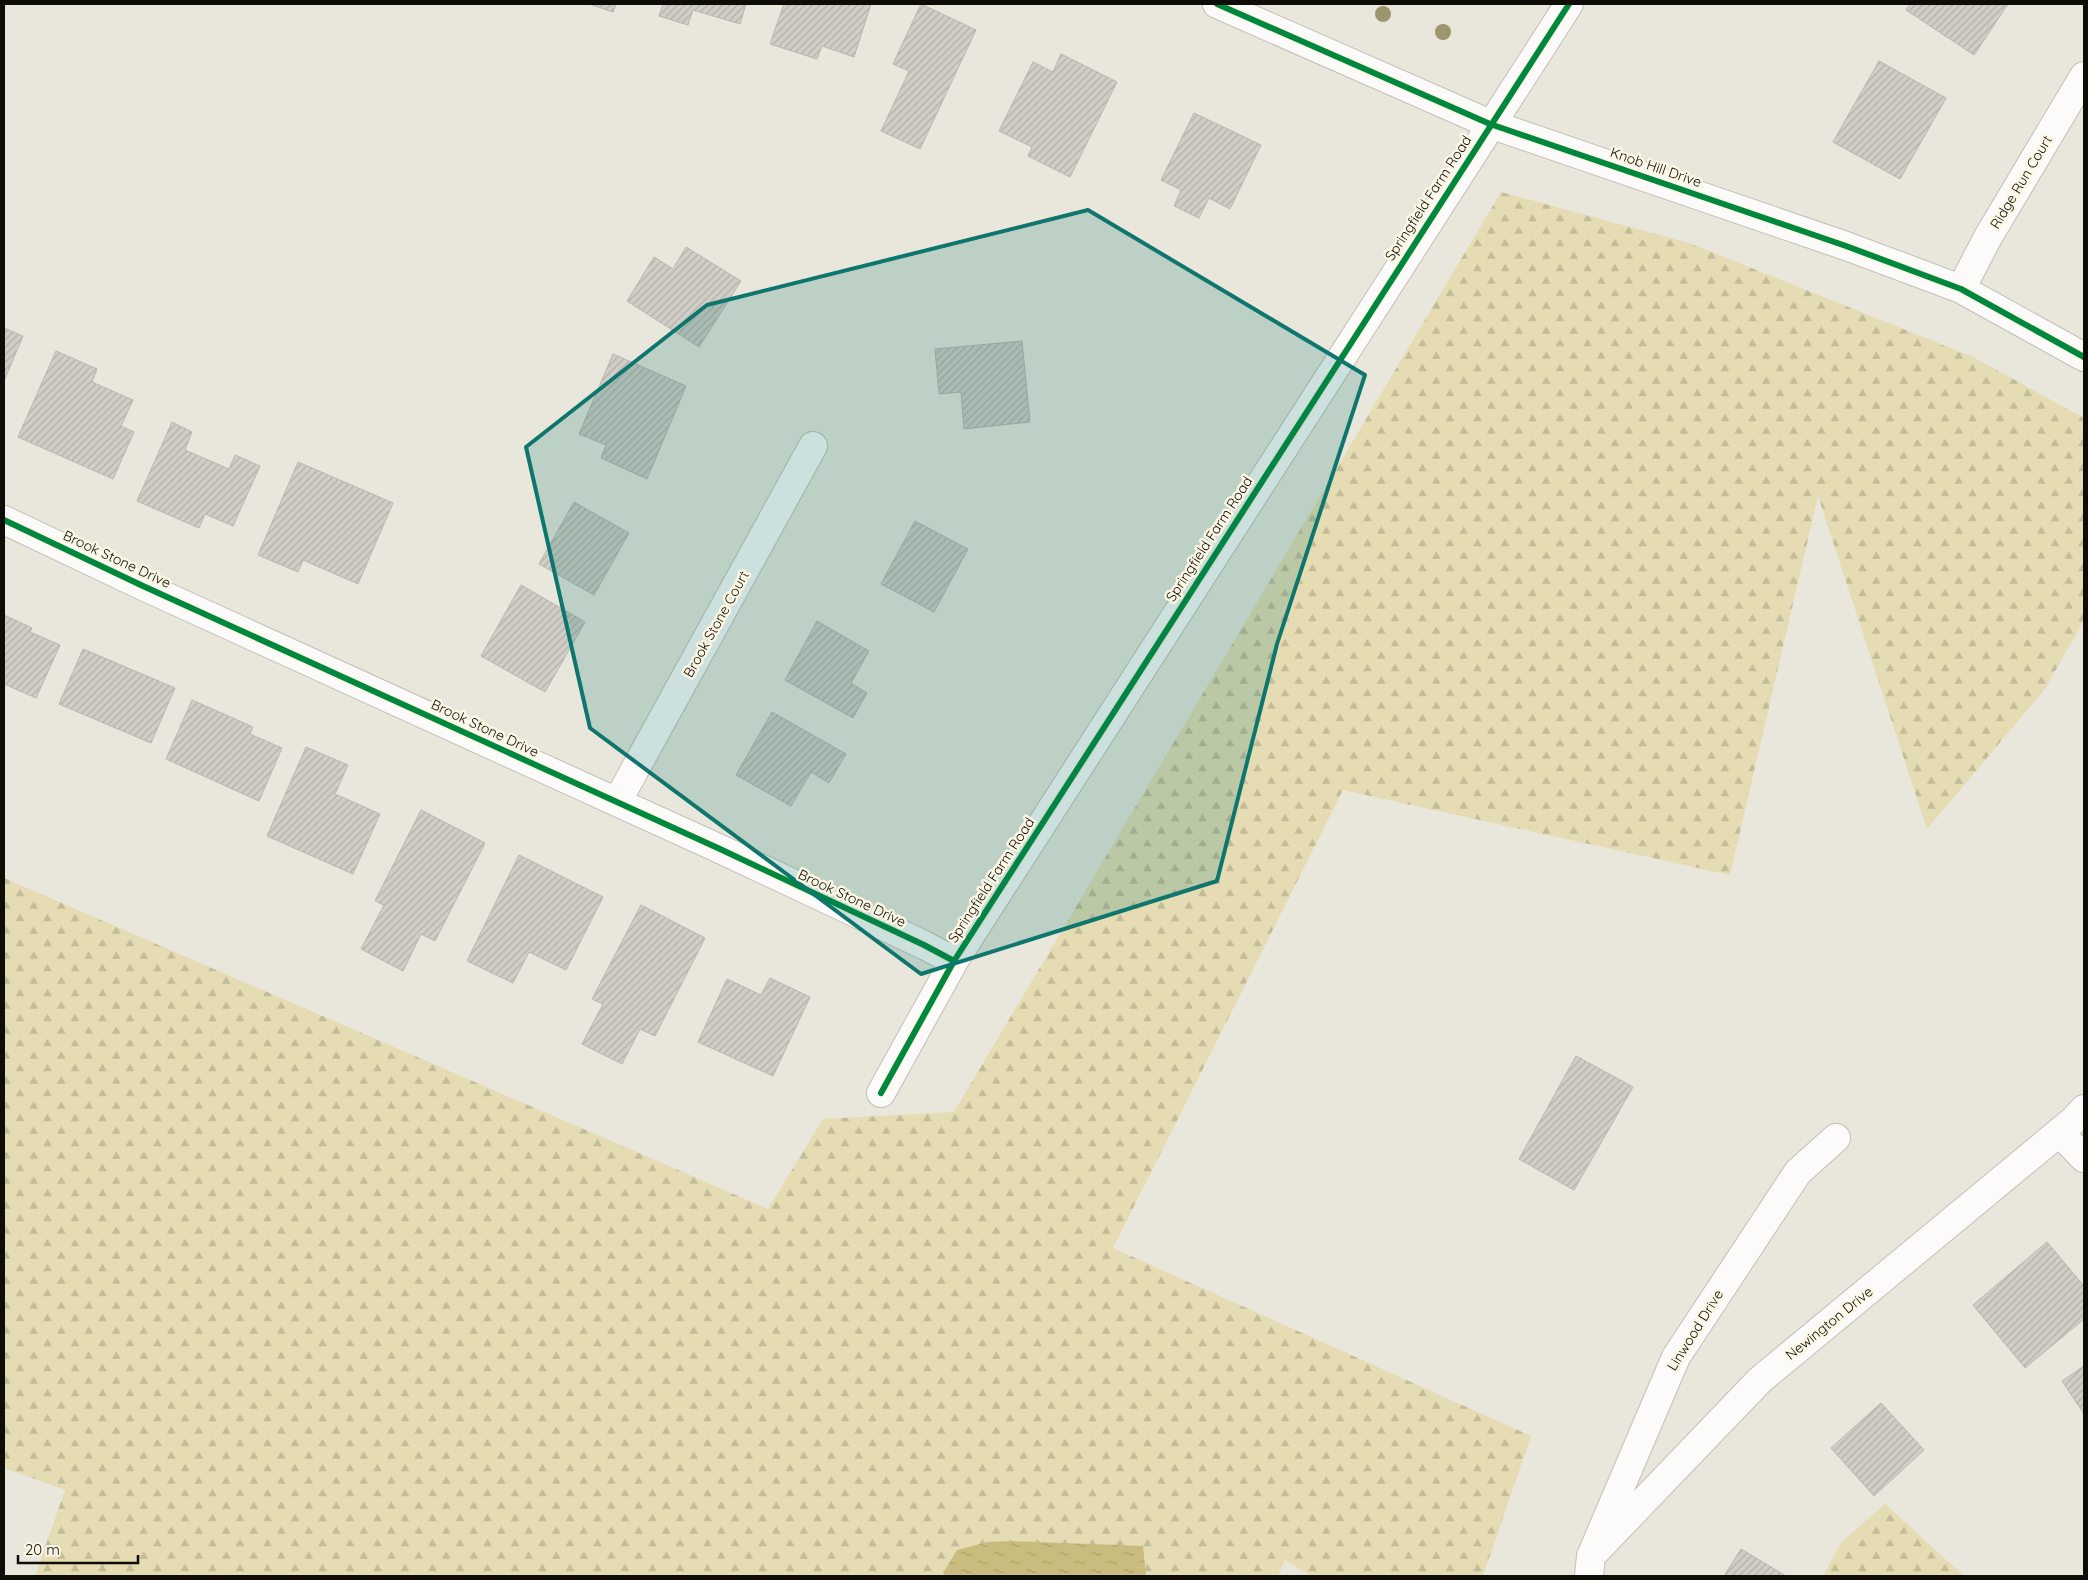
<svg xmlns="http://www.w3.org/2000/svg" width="2088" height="1580" font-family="Quicksand,sans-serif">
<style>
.forest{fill:url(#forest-firs)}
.water{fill:url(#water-ripples)}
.building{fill:url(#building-hatch);stroke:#b8b6ae}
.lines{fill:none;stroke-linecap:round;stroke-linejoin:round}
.minor-casing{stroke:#c1c0b8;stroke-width:30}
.minor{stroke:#fcfbfa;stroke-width:28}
.cycleway-casing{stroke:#fbf7e4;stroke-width:9}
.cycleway{stroke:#00873e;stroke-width:6}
.tree{fill:#9d956d}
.marked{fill:#0f766e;fill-opacity:0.2;stroke:#0f766e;stroke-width:4;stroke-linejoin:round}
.labels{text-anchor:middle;stroke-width:5;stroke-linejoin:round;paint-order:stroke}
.street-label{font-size:14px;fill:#0d0c06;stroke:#fbf7e4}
</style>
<defs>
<pattern id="forest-firs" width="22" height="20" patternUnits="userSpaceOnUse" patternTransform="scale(1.25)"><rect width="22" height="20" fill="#e5dcb3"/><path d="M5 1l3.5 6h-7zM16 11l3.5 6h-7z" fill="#c3bc98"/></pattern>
<pattern id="water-ripples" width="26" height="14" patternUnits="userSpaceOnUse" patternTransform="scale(1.25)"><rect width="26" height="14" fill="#c9bc7f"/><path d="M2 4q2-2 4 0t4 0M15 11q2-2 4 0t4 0" fill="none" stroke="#aba06c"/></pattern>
<pattern id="building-hatch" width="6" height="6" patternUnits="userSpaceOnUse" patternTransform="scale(1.25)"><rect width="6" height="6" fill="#d0cec6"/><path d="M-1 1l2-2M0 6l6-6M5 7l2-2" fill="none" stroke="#b1b0a9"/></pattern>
</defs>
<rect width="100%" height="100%" fill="#e9e6dc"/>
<path class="forest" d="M1501 192 1689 243 1973 357 2084 418V620L2045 689 1927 829 1818 496 1730 875 1343 790 1113 1248 1531 1436 1483 1576H1311L1285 1560 1278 1576H35L65 1490 4 1468V878L768 1209 823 1119 954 1112Z
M1885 1504 1964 1576H1823L1841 1543Z"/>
<path class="water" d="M1012 1541 1143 1546 1146 1576H945L943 1573 957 1550 988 1542Z"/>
<path class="building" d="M589 4H616L613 12Z
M663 4H746L740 24 693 10 688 25 659 16Z
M784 4H871L854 57 822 46 817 59 770 44Z
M921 4 976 30 920 149 881 131 909 71 893 64Z
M1910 4H2008L1974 55 1906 10Z
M1061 54 1117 82 1070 177 1028 156 1032 147 999 131 1033 62 1053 72Z
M1879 61 1946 98 1900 179 1833 142Z
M1194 113 1261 145 1230 209 1209 198 1199 218 1174 206 1181 190 1161 180Z
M686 247 741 281 699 347 627 301 654 257 673 269Z
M4 328 23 336 4 381Z
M1022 341 1030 422 964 429 961 392 939 394 935 349Z
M56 351 97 369 92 382 133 400 121 426 134 432 113 479 18 437Z
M613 354 686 386 647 479 601 458 606 445 579 434Z
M172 422 192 432 185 450 229 469 235 455 260 466 233 526 205 514 199 528 137 501Z
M298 462 393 503 358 584 303 560 298 572 258 555Z
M574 502 629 533 594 595 539 564Z
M915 521 968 549 934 612 881 584Z
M521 585 585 622 545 692 481 656Z
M4 615 32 628 30 632 60 645 36 698 4 684Z
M817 621 869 651 851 683 867 693 853 718 785 680Z
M83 649 175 688 151 743 59 704Z
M192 700 253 727 250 734 282 748 259 801 166 759Z
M772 712 846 754 829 783 811 772 791 806 736 775Z
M306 747 348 765 335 794 380 814 353 874 267 836Z
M421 810 485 843 435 941 421 934 403 971 361 949 384 905 375 901Z
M519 855 603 897 566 970 529 952 513 983 467 961Z
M641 905 705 938 655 1036 640 1029 622 1064 582 1044 603 1004 592 999Z
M770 978 810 997 773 1076 698 1042 727 979 761 995Z
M1576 1056 1633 1087 1574 1190 1519 1159Z
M2047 1242 2084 1286V1319L2025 1368 1973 1305Z
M2084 1366V1414L2062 1381Z
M1881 1403 1924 1450 1874 1496 1831 1448Z
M1741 1549 1786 1576H1724Z"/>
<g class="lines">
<defs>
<path id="minor" d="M1217 4 1490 124 1846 246 1961 289 2084 357
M1961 289 1988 237 2084 76
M4 520 143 586 720 849 924 945 954 961
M617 802 813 446
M881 1093 954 961 1569 4
M2059 1132 2084 1158
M1591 1556 1760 1380 2074 1120 2084 1109
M1589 1576 1591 1556 1676 1357 1798 1172 1836 1138"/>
</defs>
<use href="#minor" class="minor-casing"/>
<use href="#minor" class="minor"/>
<defs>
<path id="cycleway" d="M1217 4 1490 124 1846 246 1961 289 2084 357
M4 520 143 586 720 849 924 945 954 961
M881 1093 954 961 1569 4"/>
</defs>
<use href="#cycleway" class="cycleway-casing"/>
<use href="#cycleway" class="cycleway"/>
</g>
<g class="tree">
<circle cx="1383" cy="14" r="8"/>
<circle cx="1443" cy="32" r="8"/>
</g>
<path class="marked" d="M1088 210 1365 375 1277 644 1217 881 921 974 590 728 526 447 707 305Z"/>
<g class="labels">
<g class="street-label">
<text transform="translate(1656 167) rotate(19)" y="5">Knob Hill Drive</text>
<text transform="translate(2021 182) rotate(-59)" y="5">Ridge Run Court</text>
<text transform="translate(1428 198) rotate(-57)" y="5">Springfield Farm Road</text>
<text transform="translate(1209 539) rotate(-57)" y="5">Springfield Farm Road</text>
<text transform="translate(117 559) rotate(25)" y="5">Brook Stone Drive</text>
<text transform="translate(716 624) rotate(-61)" y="5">Brook Stone Court</text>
<text transform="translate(485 728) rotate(25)" y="5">Brook Stone Drive</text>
<text transform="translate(991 880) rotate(-57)" y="5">Springfield Farm Road</text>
<text transform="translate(852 898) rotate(25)" y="5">Brook Stone Drive</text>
<text transform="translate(1829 1323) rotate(-39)" y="5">Newington Drive</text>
<text transform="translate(1695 1330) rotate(-58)" y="5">Linwood Drive</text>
</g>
</g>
<rect width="2088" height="1580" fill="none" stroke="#0d0c06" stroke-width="10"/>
<path d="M18 1555v8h120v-8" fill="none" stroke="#0d0c06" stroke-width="2.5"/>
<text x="25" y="1555" font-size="15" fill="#0d0c06" stroke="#fbf7e4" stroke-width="4" paint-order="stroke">20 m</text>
</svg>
